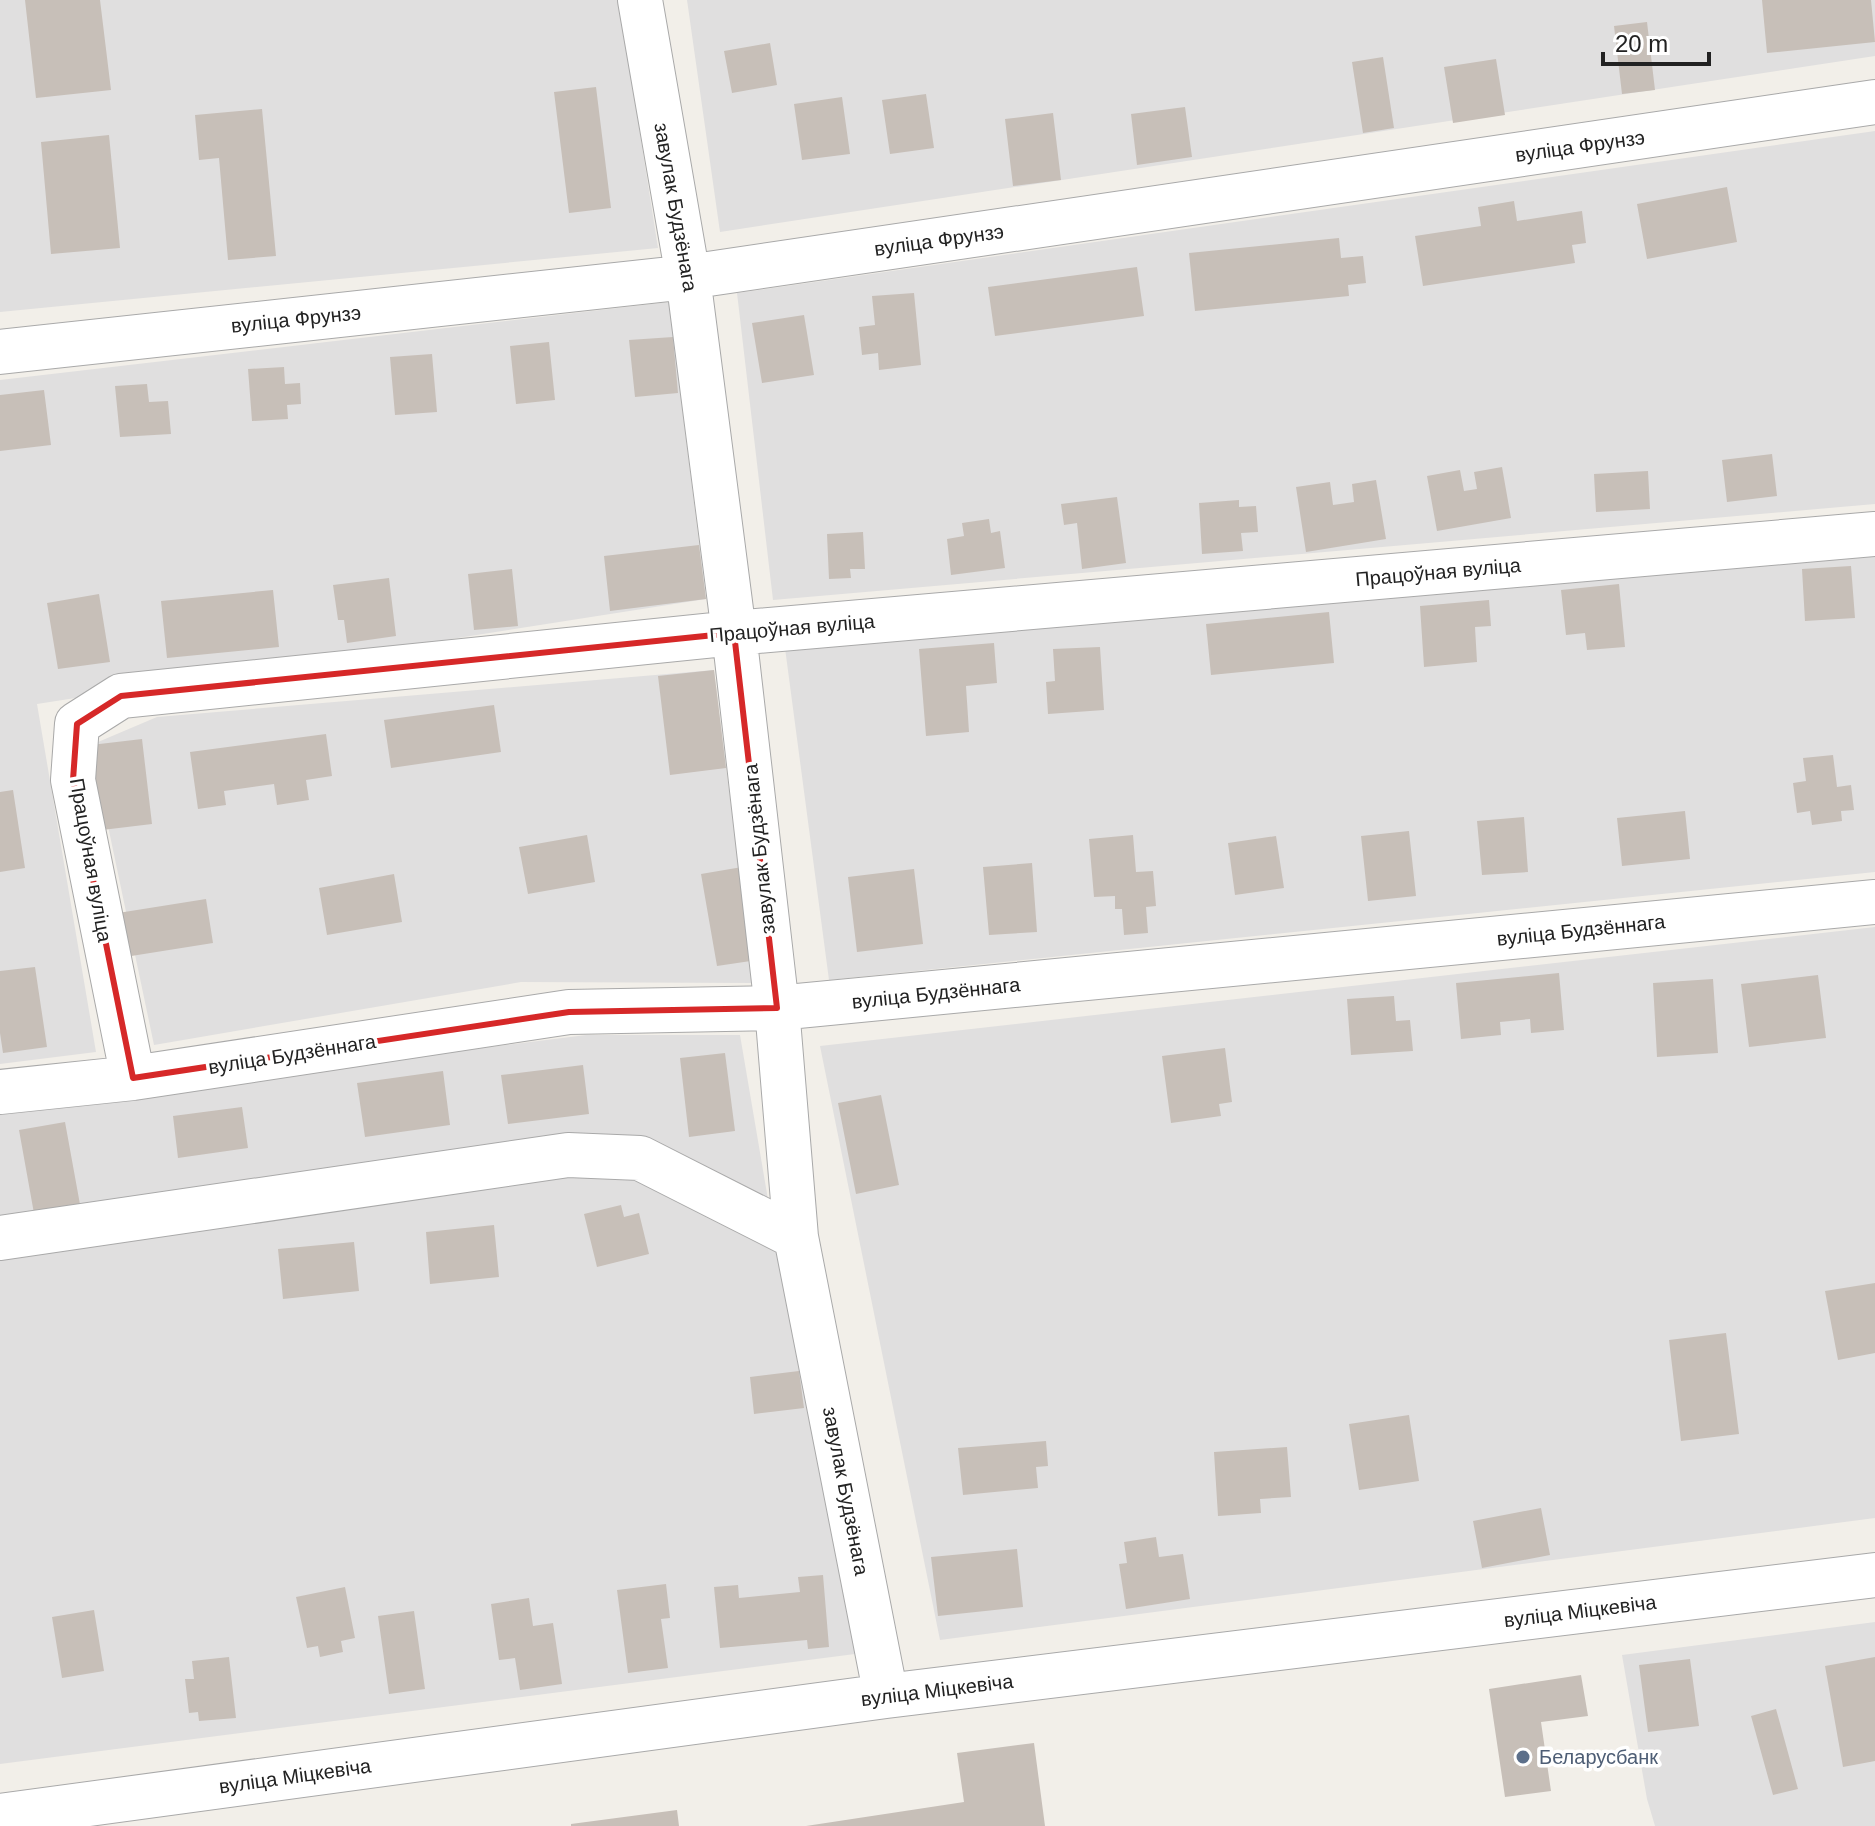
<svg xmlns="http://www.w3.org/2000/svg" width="1875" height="1826" font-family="Helvetica,sans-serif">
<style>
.residential{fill:#e0dfdf}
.building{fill:#c7bfb8}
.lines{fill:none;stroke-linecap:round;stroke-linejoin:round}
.minor-casing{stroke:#a9a9a9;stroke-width:46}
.minor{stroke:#fff;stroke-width:44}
.marked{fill:none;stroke:#d62828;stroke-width:6;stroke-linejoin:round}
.service-dot{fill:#5c6f8a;stroke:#fff;stroke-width:3}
.labels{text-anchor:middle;stroke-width:7;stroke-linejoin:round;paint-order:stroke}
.street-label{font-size:20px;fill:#222;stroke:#fff}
.service-label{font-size:20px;fill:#4e5e75;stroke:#fff;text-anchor:start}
</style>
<rect width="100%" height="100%" fill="#f2efe9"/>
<path class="residential" d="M0 0H619L658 248 0 312Z
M687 0H1875V56L720 232Z
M1875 131V504L773 600 737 293Z
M669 302 706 599 37 704 96 1052 0 1064V380Z
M1875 552V872L829 980 785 648Z
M714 670 753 983 521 982 154 1045 91 745 157 717Z
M1875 927V1518L940 1640 820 1046Z
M586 1035H740L781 1276 855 1654 0 1764V1108Z
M1875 1622V1826H1655L1647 1799 1622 1655Z"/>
<path class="building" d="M25 0H100L111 90 36 98Z
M1762 0H1871L1875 42 1767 53Z
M1647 22 1655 90 1622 94 1614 26Z
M770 43 777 85 732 93 724 51Z
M1383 57 1394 128 1363 133 1352 62Z
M1496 59 1505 115 1453 123 1444 67Z
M596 87 611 208 569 213 554 92Z
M926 94 934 148 890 154 882 100Z
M842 97 850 154 802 160 794 104Z
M1185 107 1192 157 1137 165 1131 114Z
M262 109 276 256 228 260 219 158 199 160 195 115Z
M1053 113 1061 180 1013 186 1005 119Z
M109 135 120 248 51 254 41 142Z
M1727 187 1737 242 1647 259 1637 204Z
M1514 201 1517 221 1582 211 1586 243 1572 245 1575 263 1423 286 1415 236 1481 226 1478 207Z
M1339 238 1341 258 1363 256 1366 283 1348 285 1349 296 1195 311 1189 253Z
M1137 267 1144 316 995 336 988 287Z
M914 293 921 365 879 370 878 353 862 355 859 327 875 325 872 296Z
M804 315 814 375 762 383 752 323Z
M673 337 678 393 635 397 629 340Z
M549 342 555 400 516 404 510 346Z
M432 354 437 412 395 415 390 357Z
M284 367 285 384 300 383 301 404 287 405 288 419 252 421 248 369Z
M147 384 149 402 168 401 171 434 120 437 115 386Z
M44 390 51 445 0 451V395Z
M1772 454 1777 496 1727 502 1722 460Z
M1502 467 1511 518 1437 531 1427 476 1460 470 1464 491 1477 489 1474 472Z
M1648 471 1650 509 1596 512 1594 474Z
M1376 480 1386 539 1306 552 1296 487 1330 482 1333 505 1354 502 1352 484Z
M1117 497 1126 563 1082 569 1077 523 1064 525 1061 504Z
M1239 500V507L1256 506 1258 532 1241 533 1243 551 1202 554 1199 503Z
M989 519 991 533 1000 531 1005 568 951 575 947 539 964 536 962 523Z
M863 532 865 569H850L851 578 829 579 827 534Z
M699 545 706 599 610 611 604 556Z
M1851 566 1855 618 1805 621 1802 569Z
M512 569 518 626 474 630 468 574Z
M389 578 396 636 347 643 344 620H338L333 585Z
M1619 584 1625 647 1587 650 1585 633 1566 635 1561 590Z
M273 590 279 647 167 658 161 601Z
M99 594 110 662 58 669 47 603Z
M1489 600 1491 626 1475 627 1477 662 1424 667 1420 606Z
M1329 612 1334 663 1211 675 1206 624Z
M994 643 997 683 966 686 969 732 926 736 919 649Z
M1100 647 1104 710 1048 714 1046 682 1055 681 1053 649Z
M714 670 726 768 670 775 658 676Z
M494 705 501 752 391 768 384 720Z
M326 734 332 776 306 780 309 800 277 805 274 784 224 791 226 805 198 809 190 752Z
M142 739 152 824 102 830 91 745Z
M1833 755 1837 787 1851 785 1854 810 1841 811 1842 821 1812 825 1810 811 1797 813 1793 783 1806 781 1803 758Z
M13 790 25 868 0 872V792Z
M1685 811 1690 859 1622 866 1617 818Z
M1524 817 1528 872 1482 875 1477 821Z
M1409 831 1416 896 1368 901 1361 836Z
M587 835 595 882 528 894 519 847Z
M1133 835 1136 872 1153 871 1156 906 1146 907 1148 933 1124 935 1122 909H1115V896L1094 897 1089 839Z
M1276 836 1284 888 1235 895 1228 843Z
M1032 863 1037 932 989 935 983 867Z
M748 866 764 959 717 966 701 874Z
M914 869 923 944 857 952 848 877Z
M394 874 402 922 327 935 319 888Z
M206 899 213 943 125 957 118 913Z
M35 967 47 1047 3 1053 0 1033V971Z
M1559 973 1564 1030 1531 1033 1530 1019 1500 1022 1501 1035 1461 1039 1456 983Z
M1818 975 1826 1038 1749 1047 1741 984Z
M1713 979 1718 1053 1657 1057 1653 983Z
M1394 996 1396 1021 1410 1020 1413 1051 1351 1055 1347 999Z
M1225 1048 1232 1102 1219 1104 1221 1116 1171 1123 1162 1056Z
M725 1053 735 1131 689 1137 680 1058Z
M583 1065 589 1114 508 1124 501 1075Z
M443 1071 450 1125 365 1137 357 1083Z
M881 1095 899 1185 856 1194 838 1103Z
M242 1107 248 1148 178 1158 173 1116Z
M65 1122 81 1210 35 1219 19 1130Z
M621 1205 624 1217 639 1213 649 1254 597 1267 584 1214Z
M494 1225 499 1277 430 1284 426 1232Z
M354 1242 359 1291 283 1299 278 1249Z
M1875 1283V1353L1838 1360 1825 1291Z
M1726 1333 1739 1434 1681 1441 1669 1340Z
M799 1371 804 1408 754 1414 750 1377Z
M1409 1415 1419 1481 1359 1490 1349 1424Z
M1046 1441 1048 1466 1036 1467 1038 1488 963 1495 958 1448Z
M1287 1447 1291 1497 1260 1499 1261 1513 1218 1516 1214 1452Z
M1541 1508 1550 1555 1482 1568 1473 1521Z
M1156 1537 1159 1557 1183 1554 1190 1599 1126 1609 1119 1564 1127 1563 1124 1542Z
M1017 1549 1023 1607 938 1616 931 1557Z
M823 1575 829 1647 808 1649 807 1640 720 1648 714 1587 738 1585 739 1598 800 1592 798 1577Z
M666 1584 670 1618 661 1619 668 1668 628 1673 617 1590Z
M345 1587 355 1638 341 1641 343 1652 320 1657 318 1646 307 1648 296 1597Z
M529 1598 533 1626 553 1623 562 1684 520 1690 515 1658 499 1660 491 1604Z
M94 1610 104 1671 62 1678 52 1617Z
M414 1611 425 1689 389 1694 378 1616Z
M229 1657 236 1718 199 1721 198 1712 189 1713 185 1679H194L192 1661Z
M1875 1657V1761L1843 1767 1825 1666Z
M1690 1659 1699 1726 1648 1732 1639 1665Z
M1581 1675 1588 1716 1541 1722 1551 1791 1505 1797 1489 1689Z
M1776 1709 1798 1789 1773 1795 1751 1716Z
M1034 1743 1045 1826H806L964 1802 957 1753Z
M677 1810 679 1826H571V1824Z"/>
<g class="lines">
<defs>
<path id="minor" d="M640 0 688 277 734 633 777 1008 796 1237 886 1696
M0 352 688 277 1875 102
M133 1078 73 780 77 724 121 696 734 633 1875 534
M0 1092 133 1078 569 1012 777 1008 1875 902
M0 1238 568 1155 640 1158 796 1237
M0 1816 886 1696 1875 1575"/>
</defs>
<use href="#minor" class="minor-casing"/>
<use href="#minor" class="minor"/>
</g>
<path class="marked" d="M734 633 777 1008 569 1012 133 1078 73 780 77 724 121 696Z"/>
<circle class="service-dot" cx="1523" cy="1757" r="8"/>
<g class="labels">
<g class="street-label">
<text transform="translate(1580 146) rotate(-8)" y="7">вуліца Фрунзэ</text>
<text transform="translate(676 207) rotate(80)" y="7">завулак Будзёнага</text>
<text transform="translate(939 240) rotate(-8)" y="7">вуліца Фрунзэ</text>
<text transform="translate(296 319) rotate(-6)" y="7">вуліца Фрунзэ</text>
<text transform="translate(1438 572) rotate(-5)" y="7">Працоўная вуліца</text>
<text transform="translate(792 628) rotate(-5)" y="7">Працоўная вуліца</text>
<text transform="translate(759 849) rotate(-96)" y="7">завулак Будзёнага</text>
<text transform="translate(91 860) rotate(80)" y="7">Працоўная вуліца</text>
<text transform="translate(1581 930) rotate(-6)" y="7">вуліца Будзённага</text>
<text transform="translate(936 993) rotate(-6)" y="7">вуліца Будзённага</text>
<text transform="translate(292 1054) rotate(-9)" y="7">вуліца Будзённага</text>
<text transform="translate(846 1491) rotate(79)" y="7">завулак Будзёнага</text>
<text transform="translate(1580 1611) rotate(-7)" y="7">вуліца Міцкевіча</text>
<text transform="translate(937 1690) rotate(-7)" y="7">вуліца Міцкевіча</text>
<text transform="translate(295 1776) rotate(-8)" y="7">вуліца Міцкевіча</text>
</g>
<g class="service-label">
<text x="1539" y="1764">Беларусбанк</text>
</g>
</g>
<path d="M1603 52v12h106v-12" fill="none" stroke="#222222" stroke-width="4"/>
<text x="1615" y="52" font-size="24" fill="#222222" stroke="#ffffff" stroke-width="6" paint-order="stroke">20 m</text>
</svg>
